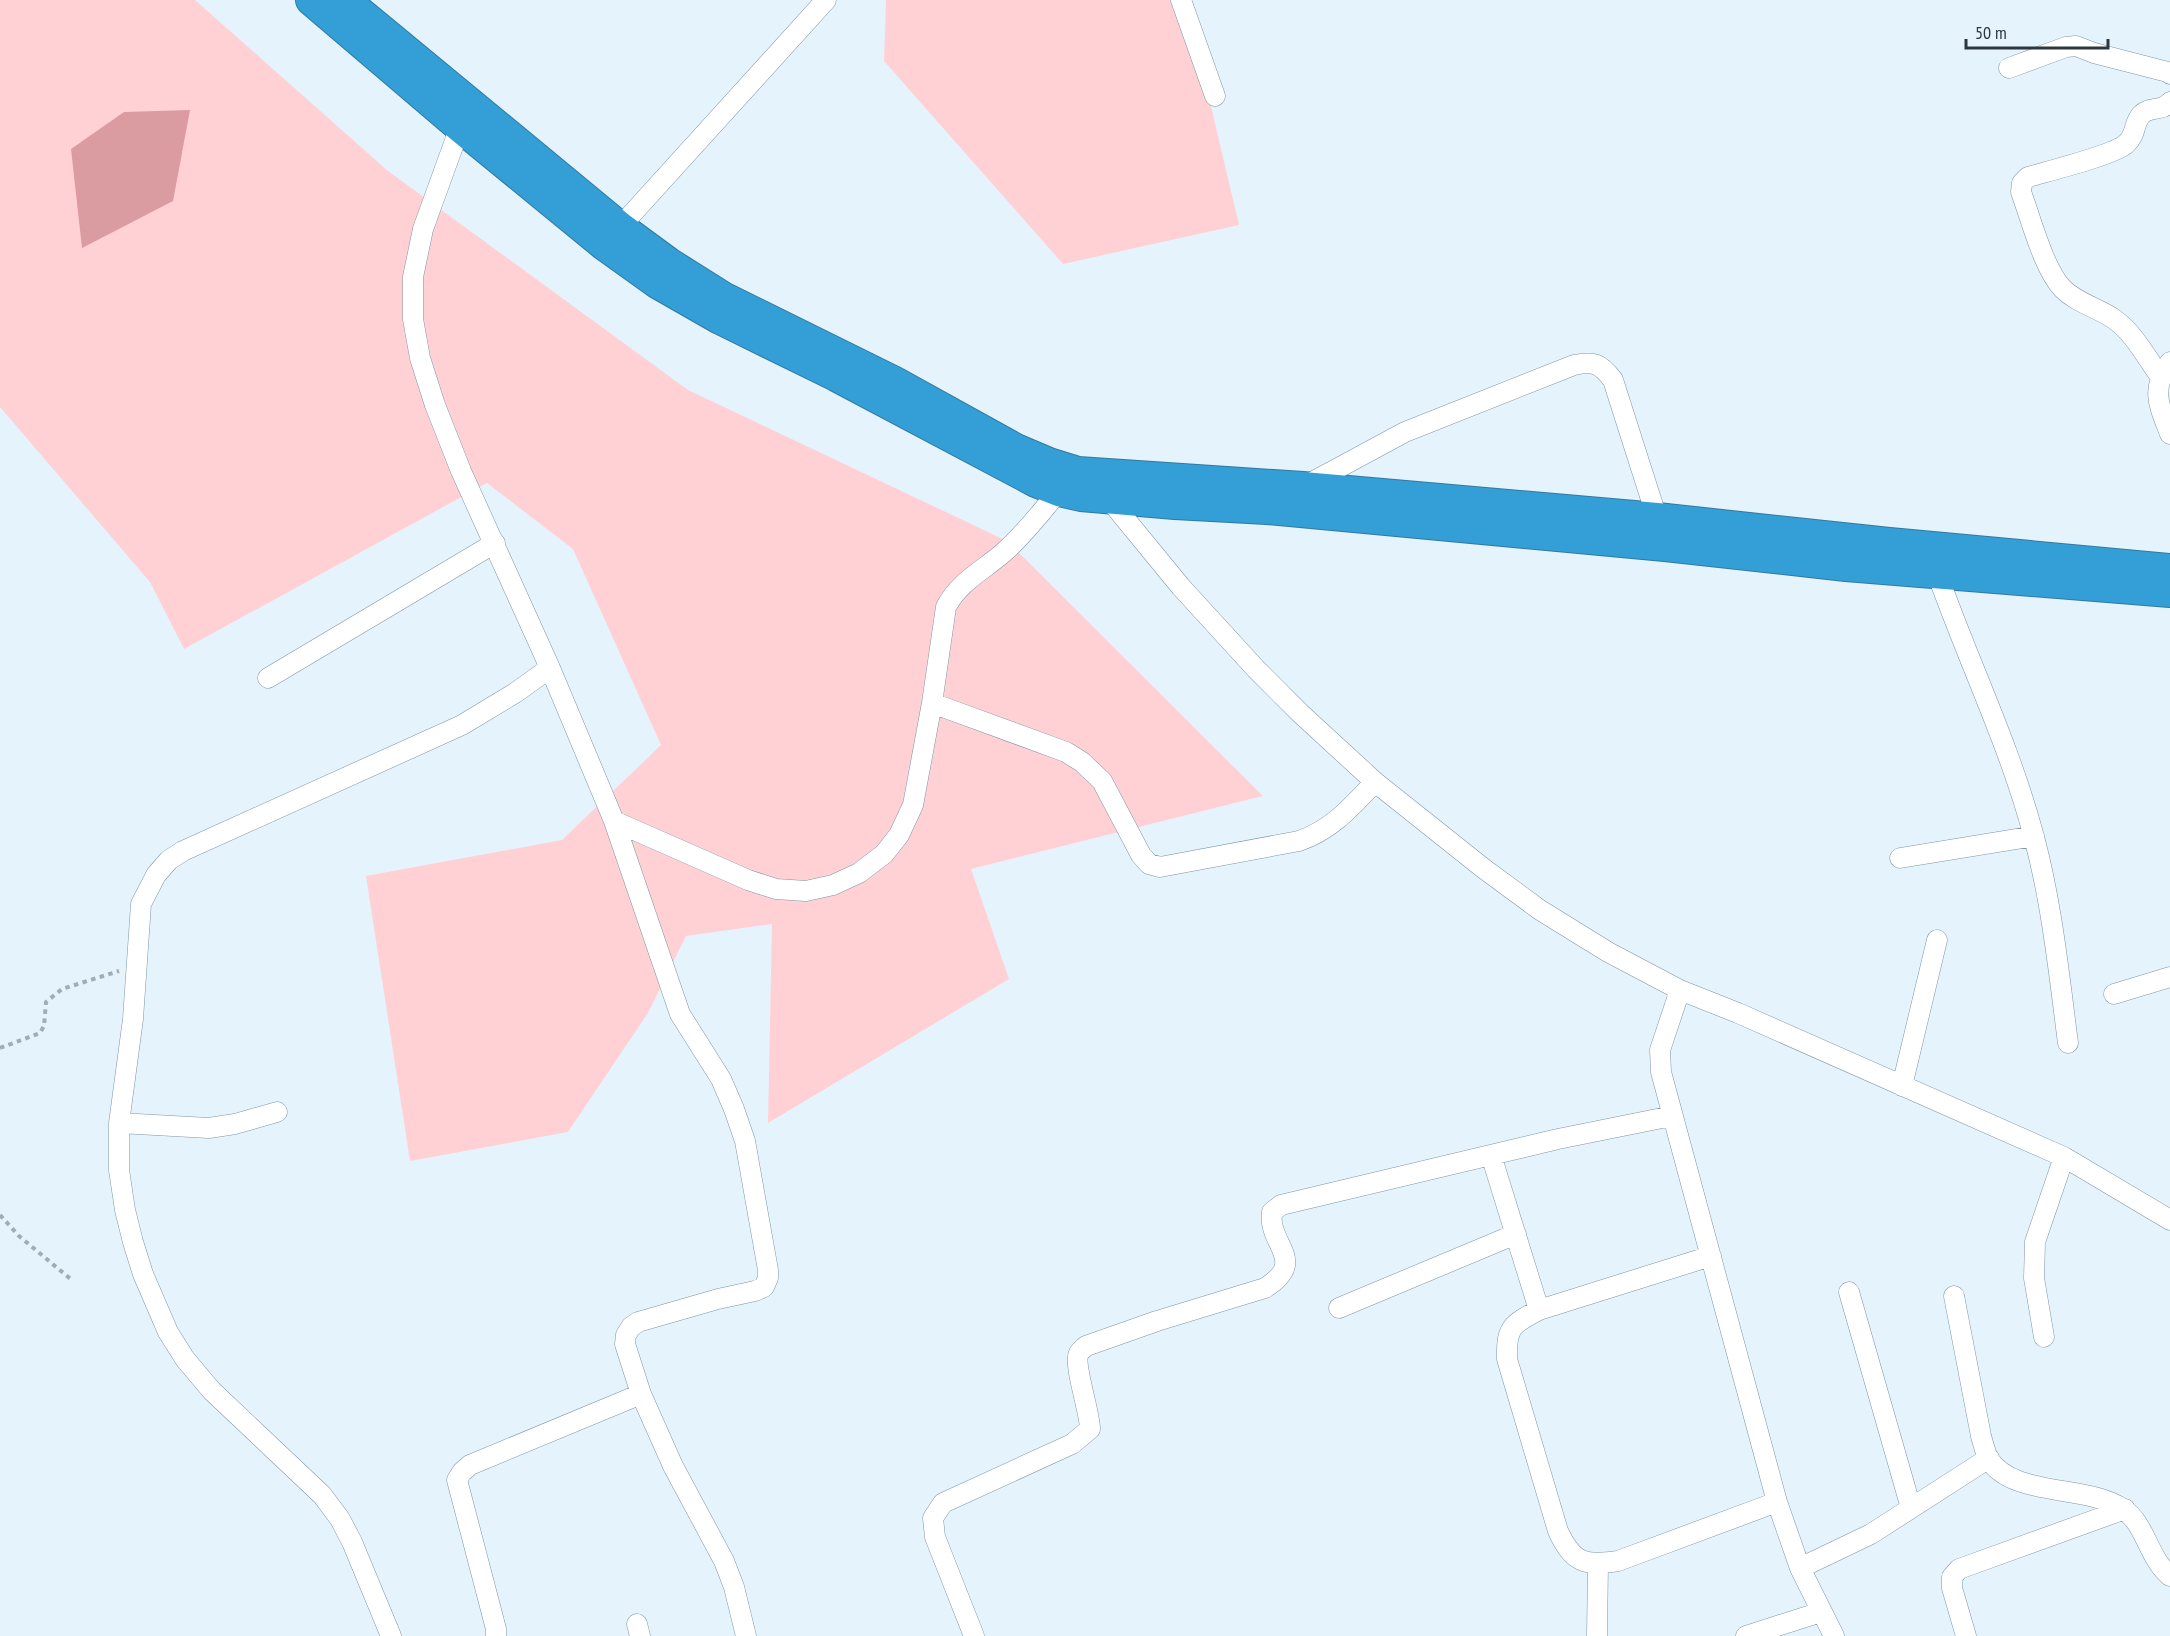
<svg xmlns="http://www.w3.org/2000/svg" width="2170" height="1636" font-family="'PT Sans Narrow',sans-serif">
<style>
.green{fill:#ffd1d5}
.water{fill:#da9ba1}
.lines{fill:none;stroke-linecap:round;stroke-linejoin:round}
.minor-casing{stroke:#7f96a4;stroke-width:21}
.highway-casing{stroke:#317aa0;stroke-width:32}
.path{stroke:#a0adb5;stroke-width:4;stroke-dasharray:4.5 4.5;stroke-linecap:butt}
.minor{stroke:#fff;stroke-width:20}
.highway{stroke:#349fd6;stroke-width:30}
</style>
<rect width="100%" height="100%" fill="#e5f3fd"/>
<path class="green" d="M0 0H195L388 171 688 390 1007 541 1263 796 971 869 1009 979 768 1123 772 924 686 936 648 1013 568 1132 410 1161 366 876 562 840 661 745 573 549 487 483 184 649 150 582 0 407Z
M886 0H1186L1239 225 1063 264 884 61Z"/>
<path class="water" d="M190 110 173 201 82 248 71 149 124 112Z"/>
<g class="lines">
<defs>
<path id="minor" d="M1181 0 1215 96
M2009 68 2066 47 2076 46 2094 53 2168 72 2170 74
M460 127 423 229 413 277V319L420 358 435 405 461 471 550 668 614 821 680 1014 721 1079 734 1109 745 1141 768 1270V1278L764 1287 755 1291 718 1299 638 1322 631 1327 626 1335 625 1344 641 1394 673 1466 724 1561 734 1587 746 1636
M620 227 826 0
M2170 362C2150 390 2159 405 2170 434
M2160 376C2146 357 2134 333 2114 319 2098 308 2077 303 2063 289 2044 270 2031 219 2021 192L2022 183 2028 177C2049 171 2113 155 2126 144 2137 134 2133 124 2141 115 2149 106 2162 112 2170 102
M1303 487 1405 432 1574 365C1594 361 1600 363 1613 380L1657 518
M1108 498 1181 587 1256 669 1300 713 1375 782 1483 868 1540 910 1608 952 1680 990 1738 1013 2064 1157 2170 1220
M1937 573C1968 661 2010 746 2034 837 2052 904 2059 974 2068 1043
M268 678 495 543
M932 703 1066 752 1082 762 1102 781 1141 855 1149 864 1160 867 1299 841C1332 830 1352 806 1375 782
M614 821 748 880 776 889 806 891 833 885 859 873 884 854 899 835 913 805 932 703 946 607C959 582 982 571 1003 553 1024 535 1041 512 1059 491
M1900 858 2034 836
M1680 990 1660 1050 1661 1072 1777 1502 1800 1568 1834 1636
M2114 994 2170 977
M1902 1086 1937 940
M119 1123 209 1128 235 1124 277 1112
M1491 1155 1539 1310
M1711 1256 1539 1310C1512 1324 1506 1327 1507 1359L1558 1531C1573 1563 1584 1566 1618 1561L1777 1502
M1849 1292 1911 1508
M1954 1296 1981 1436C1983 1443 1985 1451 1988 1458 2012 1498 2087 1484 2123 1509 2146 1524 2148 1558 2170 1576
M1339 1308 1516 1234
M2044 1337 2034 1278 2035 1242 2064 1157
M1800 1568 1871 1534 1989 1458
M637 1624 640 1636
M391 1636 352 1542 340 1519 322 1495 212 1391 185 1359 168 1332 143 1274 133 1242 125 1210 119 1170V1123L133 1019 141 904 156 875 169 860 183 851 462 725 515 693 550 668
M496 1636V1629L457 1480 462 1472 470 1465 641 1394
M974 1636 935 1537 933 1518 943 1503 1072 1444 1090 1429C1090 1412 1073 1364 1079 1353 1081 1350 1084 1348 1086 1346L1157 1321 1265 1288C1309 1260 1267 1245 1272 1212L1281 1205 1558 1139 1672 1116
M1597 1636 1598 1564
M1746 1636 1821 1612
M1966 1636 1952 1588V1577L1959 1569 2125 1509"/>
<path id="highway" d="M311 0 460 127 604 245 657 283 720 319 836 376 1036 482 1059 491 1081 496 1175 504 1267 509 1665 546 1846 566 2170 592
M345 0 620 227 669 263 723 297 893 381 1016 449 1049 463 1078 472 1303 487 1657 518 1889 543 2170 569"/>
</defs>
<use href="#minor" class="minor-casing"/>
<use href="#highway" class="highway-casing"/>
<path class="path" d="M0 1048 40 1033 44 1026 46 1002 62 989 119 971
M0 1215 19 1236 73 1281"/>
<use href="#minor" class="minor"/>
<use href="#highway" class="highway"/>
</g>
<path d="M1966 39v9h142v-9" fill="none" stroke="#2c363c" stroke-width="3"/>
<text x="1975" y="39" font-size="18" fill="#2c363c" stroke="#e5f3fd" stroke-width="4.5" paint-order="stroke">50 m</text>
</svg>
